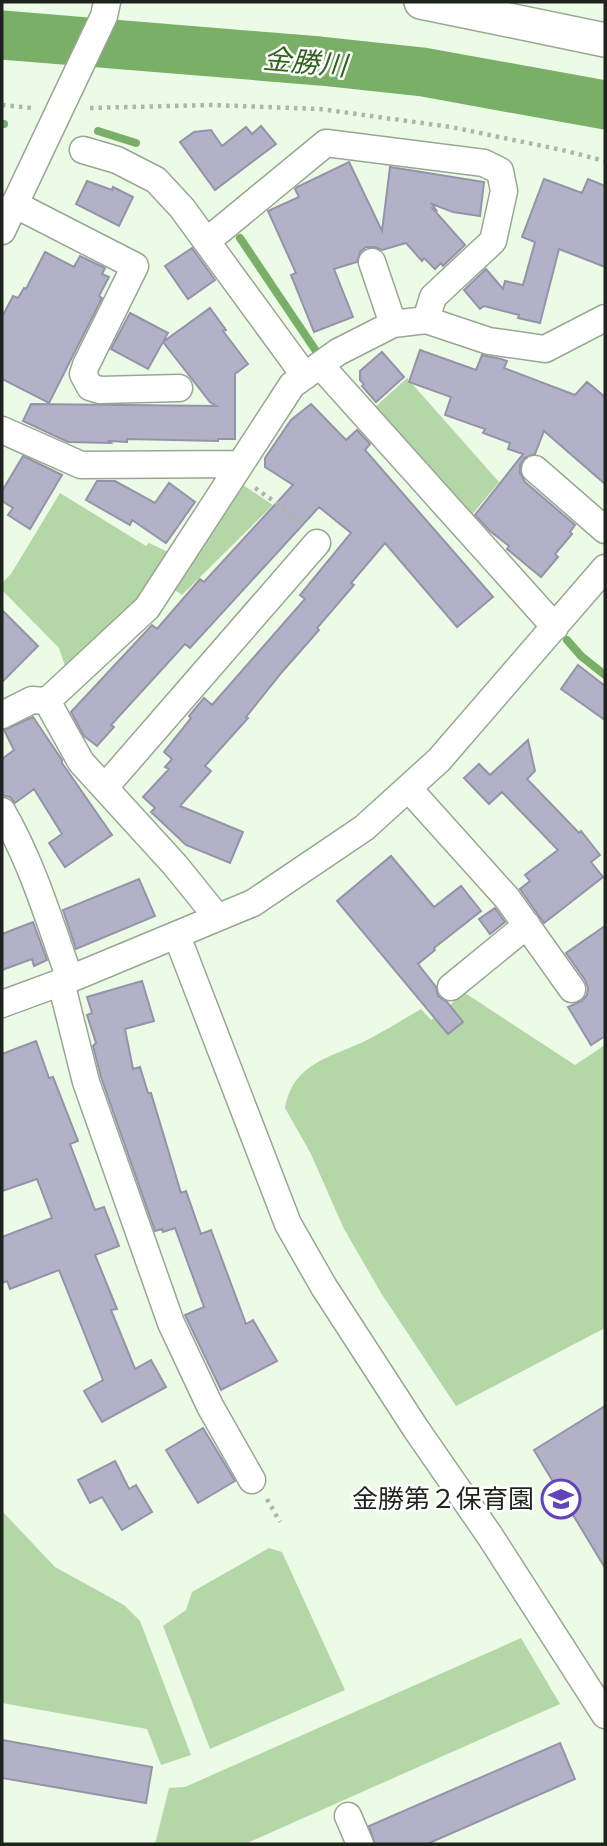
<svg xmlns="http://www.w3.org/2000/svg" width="607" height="1846" font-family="Cabin,'Noto Sans JP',sans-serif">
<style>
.green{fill:#b4d7a8}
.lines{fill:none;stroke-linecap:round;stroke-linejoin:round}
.stream{stroke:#7aaf67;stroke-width:8}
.river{stroke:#7aaf67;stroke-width:49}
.building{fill:#b3b1c8;stroke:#9593a9;stroke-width:2}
.minor-casing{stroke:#98a793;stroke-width:29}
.major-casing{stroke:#98a793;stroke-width:36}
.path{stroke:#abb8a7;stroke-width:4.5;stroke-dasharray:3.5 5;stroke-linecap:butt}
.minor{stroke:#fff;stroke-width:26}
.major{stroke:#fff;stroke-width:33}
.labels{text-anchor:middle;stroke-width:5;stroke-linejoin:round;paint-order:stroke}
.poi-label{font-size:26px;fill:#1e241d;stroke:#fff;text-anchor:end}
.water-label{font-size:28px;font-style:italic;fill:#31631b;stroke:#fff}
</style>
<rect width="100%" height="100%" fill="#ebfbe6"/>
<path class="green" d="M407 378 499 482 471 516 374 408Z
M243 485 273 505 182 595 175 590Z
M60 493 146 546 149 543 168 552 148 588 120 621 66 669 59 648 2 590V583L11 574Z
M465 993 575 1065 605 1045V1328L456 1406 381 1293 343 1227 311 1154 285 1108C294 1061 332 1058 369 1039 386 1030 404 1019 421 1009L431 1020Z
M2 1511 55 1567 124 1605 140 1621 191 1755 161 1765 147 1729 2 1703Z
M269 1548 282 1552 345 1690 210 1749 163 1626 186 1610 192 1592Z
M521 1638 560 1704 245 1844H155L169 1788 185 1787Z"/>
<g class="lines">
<path class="stream" d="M2 124H4
M98 131 136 143
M240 238 316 351
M567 640 581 656 605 675"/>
<path class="river" d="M2 35 320 61 423 72 605 105"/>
</g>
<path class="building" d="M261 126 276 144 215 190 180 142 194 132 211 130 222 146 246 127 252 134Z
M349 162 382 231 390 167 484 182 480 216 453 212 432 204 436 210 433 209 465 245 443 266 441 263 435 269 424 258 422 261 406 243 382 250 374 247H366L360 252 357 262 334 269 353 317 314 332 291 275 296 273 268 211 299 197 295 189 297 187Z
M544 179 582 193 588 179 605 186V267L559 249 540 323 518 318 519 315 484 306 480 309 464 290 486 269 503 289 505 281 523 285 535 242 522 237Z
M87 181 112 190 113 187 133 197 119 226 76 204Z
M192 248 215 280 188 299 165 266Z
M45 252 74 267 80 256 105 268 102 274 109 277 99 296 102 298 49 403 2 379V317L13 296 18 298 24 288 26 289Z
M210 308 226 330 223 331 248 364 235 374V439H218V441L127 439V442L109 441 111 443 68 442 23 421 31 404 216 406 210 402 163 342Z
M130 313 168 333 148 369 111 349Z
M420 350 476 370 482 355 501 359 507 361 504 368 575 395 587 382 605 397V484L544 431 535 454 524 458 520 465V473L525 482 575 525 570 532 572 534 555 554 558 557 541 577 507 549 509 546 490 531 475 515 523 454 508 449 510 443 483 433 485 429 445 415 451 397 409 382Z
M382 352 404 377 376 402 362 386 364 384 360 380V371Z
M311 404 346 440 357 430 370 444 365 450 493 597 457 627 385 543 351 583 354 585 317 628 319 630 282 672 246 717 248 718 205 766 211 771 180 806 243 832 230 863 186 845 151 812 155 808 143 797 169 769 165 767 172 759 164 752 191 718 189 716 204 698 212 705 305 599 300 595 351 533 319 507 190 648 185 644 111 725 114 727 97 746 84 736 71 712 152 625 157 629 200 579 204 582 293 485 265 467V458L291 420Z
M23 456 62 475 30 529 8 515 13 508 2 501V491Z
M97 481H115L155 503 169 483 195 502 166 543 132 520 130 525 86 500Z
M2 610 38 646 2 682Z
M578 665 605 686V720L561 689Z
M33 717 62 760V763L112 835 65 867 49 843 62 834 34 789 15 803 10 797 2 795V759L14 750 4 730Z
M528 740 535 771 527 779 579 833 581 831 600 855 591 862 603 877 544 923 520 889 530 881 525 875 558 850 502 792 489 804 464 778 479 764 490 775Z
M391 856 434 907 461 886 481 911 434 948 435 950 418 964 436 987 438 996 447 1002 463 1022 448 1034 337 901Z
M139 879 155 916 76 949 63 910Z
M495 908 505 922 490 934 479 919Z
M33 922 47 960 34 966 32 959 2 970V934Z
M605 926V1036L591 1045 568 1007 582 1001 587 995 588 988 585 980 566 953Z
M142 981 154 1021 125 1029 133 1069 140 1067 148 1093H151L181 1193 186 1191 201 1234 211 1230 246 1324 253 1320 277 1361 221 1390 185 1315 204 1307 175 1228 163 1232 162 1229 155 1231 101 1077 93 1046 96 1043 87 1015 92 1013 87 997Z
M36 1041 49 1078 53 1077 78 1141 70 1144 95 1210 104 1207 119 1246 95 1255 117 1309 111 1310 135 1369 151 1360 166 1387 102 1422 84 1391 103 1380 59 1270 10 1289 7 1281 2 1283V1237L52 1218 37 1179 2 1191V1054Z
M605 1406V1568L534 1450Z
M203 1428 235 1481 198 1503 166 1450Z
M115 1461 129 1489 136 1485 152 1512 122 1530 102 1497 90 1503 78 1480Z
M2 1740 152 1767 146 1803 2 1778Z
M560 1743 575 1779 427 1844H375L369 1826Z"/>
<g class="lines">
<defs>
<path id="minor" d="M83 150 117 160 156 180 182 208 305 376
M14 204 135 266 86 365 83 374 90 387 100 390 179 388
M2 231 104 16 107 2
M207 241 326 143 484 163 500 171 504 191 493 241 433 297 426 320
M372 262 393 324
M320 365 555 627
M2 430 81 465 240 464
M535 469 605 530
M2 715 32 700 47 701
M105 787 317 543
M408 788 507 898 572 989
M2 811C32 862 50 923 70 979
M217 917 175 865 81 762 47 701 147 608 292 385 338 352 393 324 426 320 489 341 545 349 605 318
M177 936 288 1224 324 1287 416 1429 490 1536 605 1715
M61 982 86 1082 171 1323 210 1406 252 1480
M451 987 527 925
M2 1004 70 979 253 903 364 828 439 760 605 568
M348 1816 360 1844"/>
<path id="major" d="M421 2 605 40"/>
</defs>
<use href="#minor" class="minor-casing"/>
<use href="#major" class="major-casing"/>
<path class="path" d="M2 105 32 108
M90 108 212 105 320 109 451 127 562 150 605 161
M255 488 278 504 300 524
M267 1499 280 1522"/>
<use href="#minor" class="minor"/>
<use href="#major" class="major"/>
</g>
<defs>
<symbol id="school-ring" viewBox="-11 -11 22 22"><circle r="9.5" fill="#fff" stroke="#6243bc" stroke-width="1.5"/><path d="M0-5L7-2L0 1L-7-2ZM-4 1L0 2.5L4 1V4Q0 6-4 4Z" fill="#6243bc"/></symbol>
</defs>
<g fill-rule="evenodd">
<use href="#school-ring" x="539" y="1477" width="44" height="44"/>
</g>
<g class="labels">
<g class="poi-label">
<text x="534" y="1508">金勝第２保育園</text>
</g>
<g class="water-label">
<text transform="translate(305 62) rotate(5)" y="10">金勝川</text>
</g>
</g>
<rect width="607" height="1846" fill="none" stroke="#1e241d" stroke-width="7"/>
</svg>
